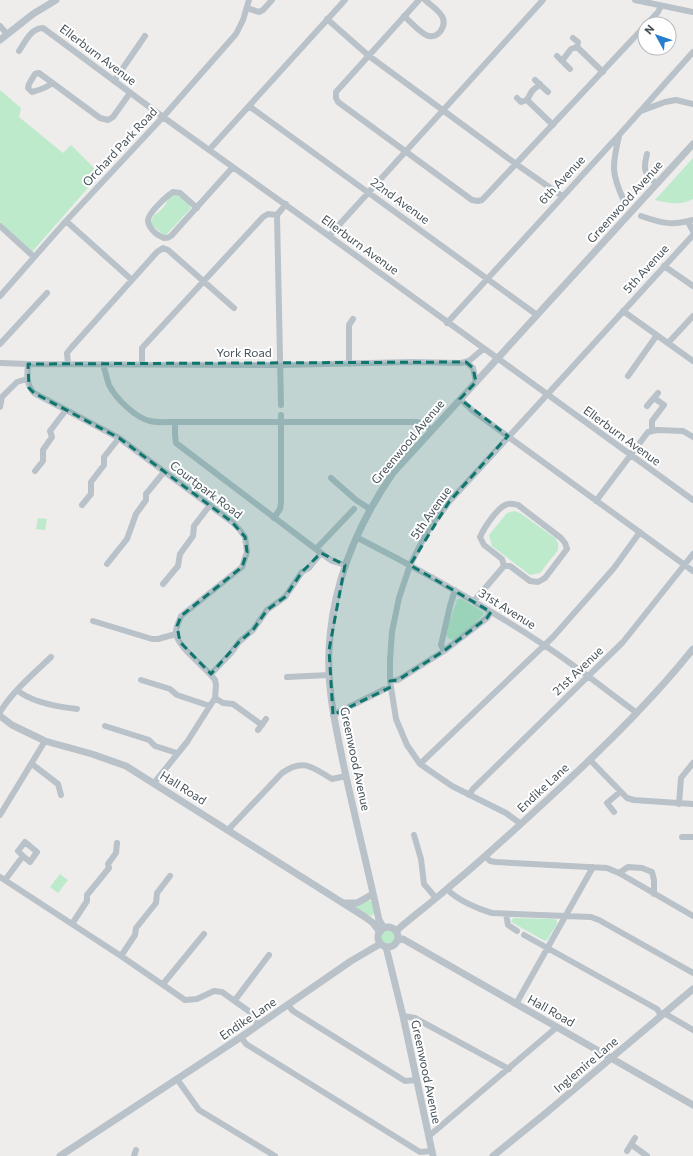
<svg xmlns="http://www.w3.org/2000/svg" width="693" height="1156" font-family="Commissioner,sans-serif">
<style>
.green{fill:#bdeacb}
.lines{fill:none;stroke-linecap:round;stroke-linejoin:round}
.minor{stroke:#b8c2c8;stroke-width:6}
.tertiary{stroke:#b8c2c8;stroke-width:7}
.marked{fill:#0f766e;fill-opacity:0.2;stroke:#0f766e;stroke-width:3;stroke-dasharray:8 5;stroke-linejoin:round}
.labels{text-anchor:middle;stroke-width:4;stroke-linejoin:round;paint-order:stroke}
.street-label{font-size:12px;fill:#465158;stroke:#fff}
</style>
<rect width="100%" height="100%" fill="#efecec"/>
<path class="green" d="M0 90 21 108 19 117 63 153 71 145 100 174 32 252 0 222Z
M693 158V199C681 206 668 203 655 200Z
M172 195C180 195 188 200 191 208L165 236 152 225 151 222 154 215C160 212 168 204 168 197Z
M514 511 520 513 555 538 558 543V550L540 573 530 575 492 546 489 535 507 513Z
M38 518 47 519 45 530 36 529Z
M459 599H462L483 612 484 614 476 622 477 623 453 640 448 638 446 634H447L449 623 457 600Z
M60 874 68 880 58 893 50 887Z
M368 900 372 902 374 913 372 916 364 914 350 906Z
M513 918 555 919 557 921V924L547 940 545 941 511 922Z
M381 937a7 7 0 1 1 14 0a7 7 0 1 1-14 0Z"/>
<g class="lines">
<path class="minor" d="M419 0 336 92V98L338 102 472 200 478 201 482 200 645 26
M635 0 693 12
M247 8 259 12 263 10 272 0
M404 16C410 21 422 35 429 36 433 37 437 35 440 32 451 17 435 9 425 0
M327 19 369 56 516 164 562 196
M647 24 658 12 661 6
M0 26 7 34
M573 38 578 42 577 47 603 72
M19 51C25 42 31 28 43 28L163 117 329 236 693 500
M557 56 570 69
M562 61 571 49 577 47
M535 80 548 92
M114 81 145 36
M52 83C47 88 39 90 32 92L28 88 29 84 35 74 39 73 100 118 108 120 113 117 130 93
M517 98 521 102 527 100 553 125
M527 100 532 91 540 84
M249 106 537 315
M641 111 665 102 676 100 693 104
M619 136C612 166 611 173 624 201
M209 150 345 0
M647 154C643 169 644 174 656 183
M197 208 180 193 173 192C167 196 149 212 148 220 148 227 156 235 162 237 165 239 168 238 171 236L233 167
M641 216C661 223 672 226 693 220
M66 221 132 280
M688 222 693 231
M0 226 34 257
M329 236 543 0
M664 266 693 286
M0 296 66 221 163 117 236 34 243 20 249 0
M623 311 693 361
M447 323 620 134 693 52
M668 343 693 316
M0 344 47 293
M466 362 473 368 476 382
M0 363 28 364 281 365 412 362 461 363 469 361 483 349
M28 364C27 376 26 384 34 393L119 438 232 522 239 529 245 537 247 552 242 567 181 616C179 622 175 628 176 634 179 649 206 667 215 680L216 685 215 698 187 742 154 783
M68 364 67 353 71 348 157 252 163 248 168 250 234 308
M103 364C105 371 107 379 109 385 116 399 136 418 150 421 158 423 167 422 175 422H416L423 423 431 430
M142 364V348L263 217 268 214 277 215
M349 364V325L353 319
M628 376 657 335
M460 399 473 411 693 571
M281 405 277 215 286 204
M647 406 658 393
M0 407 2 397 17 382 27 379
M175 422V435L176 443 321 553 332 561 345 565
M652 431V421L664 405 654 398
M35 471 43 461V450L52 437 50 431 66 410
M331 478 356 500 370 509
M596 501 648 432 657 430 683 431 693 437
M82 505 91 494V482L104 465V457L119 438
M274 518 280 509 281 503V415
M356 537C421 570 483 605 544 645 576 666 606 690 637 713
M316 549 354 509
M107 564 127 539 136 514 146 500V494L164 472
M163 584 178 566 180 554 193 536 194 526 210 505
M474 601 504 566 502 559 484 545 480 537C484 528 498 506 508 504 511 503 514 504 518 505L561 538 565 543 567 549 545 578 538 582 530 581 510 566H504
M93 621 152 639H158L176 634
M444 651 441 645 450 606 455 590
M211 674 231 653 239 642 253 630 267 610 285 597 302 572 309 568 321 553
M287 677 329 675
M141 680 170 689 177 695 210 706
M390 681 398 680 444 651 487 618 491 612
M17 690C31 702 59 707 77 709
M215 698 223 703 233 704 262 725
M0 712C13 691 33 674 51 657
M333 715 385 689 391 687
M105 726 149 740 155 746 177 753
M258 730 266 719
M590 760 627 798 634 800 693 804
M32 764 58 784 61 795
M420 764 553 637 614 568 640 532
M469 795 473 789 623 642 693 554
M679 804 681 778 693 763
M614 812 607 803 620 792
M0 815 45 741
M521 824 506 813 452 786 420 764 407 745 396 719 390 681V660L392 632 399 598 410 565 426 534 449 502 693 235
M228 830 282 773C303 758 312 767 332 779L346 776
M414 835 421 859 424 884 436 898
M682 837H693
M485 856 490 861 496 862 607 868 619 873 693 916
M619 873 628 867 642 868 652 872 654 880V894
M0 877 121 956 185 1000 197 999 214 991 222 992 250 1012 258 1025
M5 880 23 856 18 851 25 842 37 852 30 862 23 856
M447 889C457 900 478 909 492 913L591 917 599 920 693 973
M506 914 508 925 517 931
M72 924 87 901V895L109 868 108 864 116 853 117 843
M524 935 657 1009 661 1015
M121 956 135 935 136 928 156 903 157 893 170 876
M163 984 204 934
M235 1000 269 955
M516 1004 593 867
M288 1005 293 1011 405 1081 416 1080
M664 1013 693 1030
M403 1016 415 1018 509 1069
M241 1037 246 1044 420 1152 432 1151
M177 1079 199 1110 275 1156
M429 1136 557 1027
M632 1145 647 1156
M627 1151 635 1138
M134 1156 136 1150"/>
<path class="tertiary" d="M0 40 33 14 56 0
M0 716 12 725 45 741 92 754 126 766 365 917 373 923 380 932
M343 903H357L373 894
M378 937a10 10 0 1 1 20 0a10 10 0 1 1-20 0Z
M384 928 379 920C368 869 355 818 344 767 336 728 327 690 329 650 332 586 357 525 393 473L693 144
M396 931C413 916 431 903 448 888 487 856 524 821 561 787 608 743 653 699 693 649
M398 940 403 939 693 1105
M386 947 403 1016 433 1156
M60 1156 241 1037 351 961 380 944
M493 1156 546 1113 693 989"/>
</g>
<path class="marked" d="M466 362 473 368 476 382 460 399 508 436 449 502 410 565 491 612 487 618 444 651 398 680 390 681 391 687 333 715 329 650 345 565 321 553 302 572 285 597 267 610 253 630 239 642 211 674 180 642 177 626 181 616 242 567 247 552 245 537 232 522 119 438 34 393 29 388 28 364Z"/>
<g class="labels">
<g class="street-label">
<text transform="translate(98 55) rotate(37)" y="4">Ellerburn Avenue</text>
<text transform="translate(120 147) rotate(-47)" y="4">Orchard Park Road</text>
<text transform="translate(562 180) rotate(-47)" y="4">6th Avenue</text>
<text transform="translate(400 201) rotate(36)" y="4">22nd Avenue</text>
<text transform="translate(625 202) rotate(-48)" y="4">Greenwood Avenue</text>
<text transform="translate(360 245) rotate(36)" y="4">Ellerburn Avenue</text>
<text transform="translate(646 269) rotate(-48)" y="4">5th Avenue</text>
<text x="244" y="357">York Road</text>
<text transform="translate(622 436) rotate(36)" y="4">Ellerburn Avenue</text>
<text transform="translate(408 442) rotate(-50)" y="4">Greenwood Avenue</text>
<text transform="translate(206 490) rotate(37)" y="4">Courtpark Road</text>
<text transform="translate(431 513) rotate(-55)" y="4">5th Avenue</text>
<text transform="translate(507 609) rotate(32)" y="4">31st Avenue</text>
<text transform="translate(578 671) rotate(-44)" y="4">21st Avenue</text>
<text transform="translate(355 759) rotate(78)" y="4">Greenwood Avenue</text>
<text transform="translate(183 788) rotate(32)" y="4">Hall Road</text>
<text transform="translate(543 788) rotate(-43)" y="4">Endike Lane</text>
<text transform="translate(551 1011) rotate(29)" y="4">Hall Road</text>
<text transform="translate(248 1019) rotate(-34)" y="4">Endike Lane</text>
<text transform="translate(586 1065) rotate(-40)" y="4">Inglemire Lane</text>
<text transform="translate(426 1072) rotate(78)" y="4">Greenwood Avenue</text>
</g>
</g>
<g transform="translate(657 36) rotate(310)"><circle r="19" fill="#ffffff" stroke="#b5b9bc"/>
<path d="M0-3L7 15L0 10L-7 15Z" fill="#277ece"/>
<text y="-6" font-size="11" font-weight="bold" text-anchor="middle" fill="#465158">N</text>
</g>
</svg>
